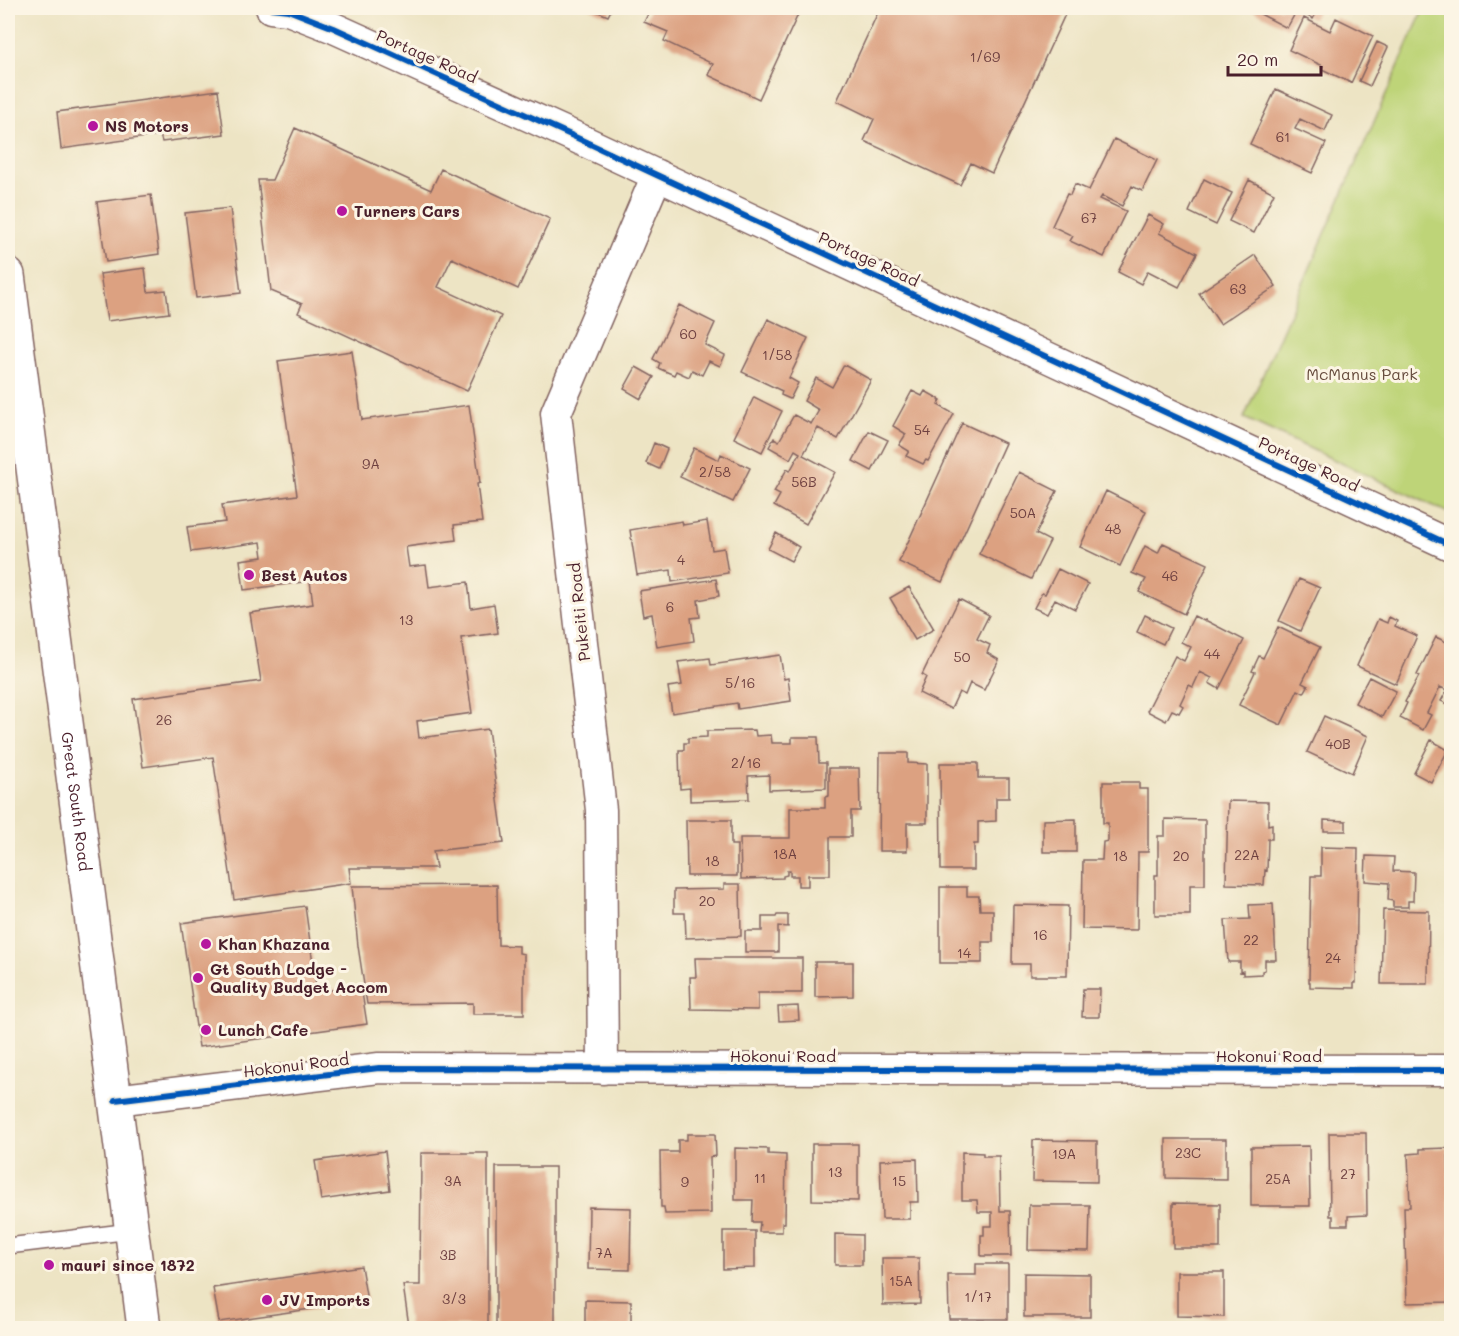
<svg xmlns="http://www.w3.org/2000/svg" width="1459" height="1336" font-family="Mali,sans-serif">
<style>
.green{fill:#bed478;stroke:#847a52;stroke-width:1.5}
.building{fill:#dca181}
.lines{fill:none;stroke-linecap:round;stroke-linejoin:round}
.service-casing{stroke:#836461;stroke-width:18}
.minor-casing{stroke:#836461;stroke-width:33}
.primary-casing{stroke:#836461;stroke-width:36}
.service{stroke:#fff;stroke-width:15}
.minor{stroke:#fff;stroke-width:30}
.primary{stroke:#fff;stroke-width:33}
.cycleway-casing{stroke:#fcf5e5;stroke-width:10}
.cycleway{stroke:#0057b8;stroke-width:6}
.poi-dot{fill:#b5179e;stroke:#fcf5e5;stroke-width:2}
.labels{text-anchor:middle;stroke-width:6;stroke-linejoin:round;paint-order:stroke}
.number-label{font-size:14px;fill:#6e4040}
.street-label{font-size:16px;fill:#4a1f2b;stroke:#fcf5e5}
.poi-label{font-size:16px;font-weight:bold;fill:#4a1f2b;stroke:#fcf5e5;text-anchor:start}
.park-label{font-size:16px;fill:#674c3e;stroke:#fcf5e5}
</style>
<rect width="100%" height="100%" fill="#fcf5e5"/>
<filter id="ink" filterUnits="userSpaceOnUse"><feTurbulence type="fractalNoise" baseFrequency=".0167" numOctaves="2"/><feDisplacementMap in="SourceGraphic" scale="12" xChannelSelector="R" yChannelSelector="G"/><feConvolveMatrix kernelMatrix="1 2 1 2 8 2 1 2 1" color-interpolation-filters="sRGB"/></filter>
<filter id="wash" filterUnits="userSpaceOnUse"><feTurbulence type="fractalNoise" baseFrequency=".008" numOctaves="4" result="noise"/><feDisplacementMap in="SourceGraphic" scale="24" xChannelSelector="R" yChannelSelector="G"/><feGaussianBlur stdDeviation="1.35" result="paint"/><feColorMatrix in="noise" values="0 0 0 0 0 0 0 0 0 0 0 0 0 0 0 0 0 1.4 0 .05"/><feComposite in="paint" operator="in"/></filter>
<g filter="url(#wash)">
<rect width="100%" height="100%" fill="#ede4c4"/>
<path class="green" d="M1424 8H1451V514L1244 418Z"/>
<g id="blocks">
<path class="building" d="M589 8H612L608 16Z
M651 8H801L759 99 708 75 713 64 664 41 668 32 644 22Z
M880 8H1068L992 173 971 163 960 185 864 141 874 119 837 101Z
M1249 8H1319L1313 19 1297 10 1287 28Z
M1304 18 1330 31 1336 18 1373 36 1351 83 1322 69 1323 66 1289 50Z
M1377 42 1388 47 1370 86 1359 81Z
M1276 89 1332 115 1325 131 1300 119 1295 129 1326 143 1312 173 1250 144Z
M218 90 224 134 162 142 160 135 61 149 57 112Z
M295 128 431 190 441 169 550 219 518 289 452 258 438 287 501 316 467 391 298 313 302 304 271 291 258 180H272Z
M1114 139 1157 160 1142 191 1132 186 1122 206 1102 196 1100 199 1126 211 1104 257 1070 241 1073 236 1052 226 1067 194 1070 195 1075 184 1089 190Z
M1204 179 1232 193 1216 225 1189 212Z
M1249 180 1274 193 1254 233 1229 221Z
M151 195 159 254 106 262 97 202Z
M230 208 241 293 196 298 185 213Z
M1148 215 1164 224 1159 233 1197 253 1179 287 1148 271 1141 284 1118 272Z
M1255 255 1276 286 1220 324 1199 293Z
M145 268 148 292 166 290 169 313 107 321 100 274Z
M679 305 715 323 705 345 725 355 720 366 709 361 702 375 692 370 689 377 676 371 674 375 658 368 660 363 653 359Z
M768 319 808 338 789 378 798 383 790 399 781 395 782 391 742 372Z
M352 351 362 420 469 405 480 483 477 484 482 522 454 525 456 540 406 547 409 567 426 565 429 587 468 582 471 608 494 604 498 633 461 638 472 713 417 721 419 738 488 729 504 843 433 851 436 868H349L351 883 234 900 213 757 143 767 133 699 261 681 250 613 313 604 310 581 244 590 240 560 263 557 261 542 191 552 187 527 225 522 222 505 297 495 278 361Z
M844 365 871 380 838 439 818 428 803 455 835 472 806 524 774 506 780 495 774 492 787 469 790 471 800 453 795 450 790 459 769 447 774 438 779 441 794 415 811 424 819 410 804 401 816 378 832 387Z
M636 367 654 377 641 399 624 389Z
M912 391 922 396 925 391 941 400 938 405 954 414 928 461 926 460 923 464 906 456 909 451 899 445 906 434 893 426Z
M754 397 782 411 762 452 734 438Z
M962 423 1005 443 942 582 899 562Z
M869 431 888 440 872 471 853 461Z
M654 443 667 449 659 469 646 463Z
M694 448 719 460 721 454 750 468 733 502 680 477Z
M1019 472 1057 491 1036 534 1050 541 1031 579 979 554Z
M1106 491 1146 511 1120 566 1080 547Z
M682 521 683 525 707 521 712 550 724 548 728 573 672 582 671 570 637 575 630 530Z
M776 533 799 547 791 561 768 549Z
M1163 543 1208 564 1184 614 1139 592 1146 579 1132 573 1145 546 1158 553Z
M1058 569 1088 584 1075 609 1055 599 1047 614 1034 608 1042 593 1045 594Z
M716 579 719 596 698 600 700 617 691 618 694 641 657 647 652 614 643 616 639 591Z
M1299 579 1320 588 1300 631 1279 621Z
M909 587 934 629 915 640 890 598Z
M959 599 989 615 977 639 990 645 987 653 999 660 984 690 970 683 965 695 959 692 951 709 919 693 926 677 922 675Z
M1145 615 1171 628 1163 644 1137 632Z
M1194 616 1204 621 1205 620 1244 640 1219 689 1209 683 1212 678 1200 672 1193 687 1189 685 1180 704 1183 706 1179 713 1172 710 1166 721 1147 711 1175 656 1184 661 1191 647 1181 642Z
M1389 617 1397 621 1395 626 1417 636 1396 684 1357 666 1378 619 1387 623Z
M1278 627 1320 647 1302 683 1308 686 1304 693 1298 690 1281 725 1239 705 1255 672 1252 671 1259 656 1263 658Z
M1436 637 1452 645V706L1441 701 1447 690 1440 687 1427 713 1431 715 1423 730 1400 718 1407 703 1405 702 1419 676 1417 675Z
M780 655 784 679 788 678 791 701 738 709 737 703 672 713 668 687 682 685 678 662 710 658 711 665Z
M1369 677 1396 691 1382 717 1355 703Z
M1324 716 1368 736 1352 773 1307 752Z
M755 730 756 736 771 735 772 743H792V737H818L819 763H826V788L769 790V775L748 776 749 799 690 801V788L680 789 679 750H684V743H688V738L707 737V731Z
M1431 740 1448 750 1431 782 1414 773Z
M880 753H908V763L927 764V823H907V851H879Z
M940 763H978V778H1009V798H996V821L978 822V844H974V870H941Z
M829 768H859L860 811H851V837H830V875H808V886H798V876H790V871H787V875L783 876V878L741 879 740 838H790V808H825V797L829 796Z
M1103 782H1139V789H1148V852H1138L1137 930 1082 929 1083 860H1102L1103 842 1108 841V823H1103Z
M1228 801 1268 802V825L1272 824V839H1268L1267 871 1265 870 1264 885 1226 884Z
M1076 819V852H1043V820Z
M1165 819 1205 820V885H1190V915H1155V875H1158V836H1165Z
M686 820H731V845H737V876H687Z
M1324 820 1346 821V831H1324Z
M1321 847 1358 848 1356 983H1354V988L1310 987V982H1309L1311 876H1321Z
M1366 856 1394 857 1393 871 1414 872 1413 901H1408V907H1393V901L1388 900 1389 883 1365 881Z
M724 884H740L741 936 686 938 685 913H674V890L724 889Z
M497 885 498 945 519 946V953L524 954V1014H473V1003L367 1004 358 946 352 886Z
M940 887H967V896H979L980 910H993V942H982V963H940Z
M1273 904 1276 960H1265V970L1262 971V974L1243 975V971L1240 972V962H1228L1225 920 1250 919 1249 905Z
M1013 905 1068 906 1067 976H1030V964H1012Z
M305 906 317 992 361 986 367 1024 199 1047 181 923Z
M1383 910 1429 911 1428 984H1381Z
M777 915H788V927L778 926V952H745V931H762V917H776Z
M695 958H802V993H758V1010L691 1009 690 977H696Z
M815 962H853V996L815 997Z
M1083 989H1100L1099 1017H1082Z
M798 1006 799 1020 779 1021 778 1007Z
M1329 1133H1366L1367 1215 1348 1216V1225H1333V1216H1330Z
M687 1134H715L716 1156 710 1157 711 1213 665 1214 664 1207H661L660 1152H678V1140H687Z
M1166 1139H1226V1179L1166 1178Z
M1033 1140 1097 1141V1182L1032 1181Z
M812 1144H858V1201L812 1200Z
M1309 1146 1310 1206H1251V1147Z
M735 1148 768 1149V1154L786 1155 785 1223H782V1232H759L760 1222H752L753 1200H735Z
M1448 1148 1452 1302 1407 1303 1404 1207H1410L1408 1154 1420 1153V1149Z
M385 1151 390 1190 321 1200 315 1161Z
M962 1152 983 1153V1156H999L1000 1211H1010L1011 1256H981V1235H984V1226H992V1212H978L977 1200H962Z
M421 1153H488V1326H409L403 1285H420Z
M917 1159 918 1202H910V1219H882L880 1160Z
M496 1167H555V1328H496Z
M1173 1203 1220 1204V1248H1173Z
M1029 1205H1090L1089 1251 1028 1250Z
M589 1207 631 1208 630 1270 588 1269Z
M723 1231H755V1268L723 1269Z
M835 1234 862 1235V1265H835Z
M882 1258H919L920 1304 883 1305Z
M976 1264H1008V1319H949L948 1275H976Z
M361 1266 367 1301 219 1322 213 1288Z
M1177 1272H1224V1317L1177 1316Z
M1024 1273 1090 1274V1317H1024Z
M585 1300 631 1301V1328H585Z"/>
</g>
</g>
<g filter="url(#ink)">
<use href="#blocks" fill-opacity="0" stroke="#836461" stroke-width="1.5"/>
<g class="lines">
<defs>
<path id="service" d="M8 1246 131 1231"/>
<path id="minor" d="M271 8 288 10 334 28 573 136 1452 546
M603 1069 601 810 556 413 657 175
M115 1100 379 1068 1452 1070"/>
<g id="primary">
<path id="s1" d="M8 275 115 1100 144 1328"/>
</g>
</defs>
<use href="#service" class="service-casing"/>
<use href="#minor" class="minor-casing"/>
<use href="#primary" class="primary-casing"/>
<use href="#service" class="service"/>
<use href="#minor" class="minor"/>
<use href="#primary" class="primary"/>
<defs>
<path id="cycleway" d="M271 8 288 10 334 28 573 136 1452 546
M115 1100 379 1068 1452 1070"/>
</defs>
<use href="#cycleway" class="cycleway-casing"/>
<use href="#cycleway" class="cycleway"/>
</g>
</g>
<g class="poi-dot">
<circle cx="93" cy="126" r="6"/>
<circle cx="342" cy="211" r="6"/>
<circle cx="249" cy="575" r="6"/>
<circle cx="206" cy="944" r="6"/>
<circle cx="198" cy="978" r="6"/>
<circle cx="206" cy="1030" r="6"/>
<circle cx="49" cy="1265" r="6"/>
<circle cx="267" cy="1300" r="6"/>
</g>
<g class="labels">
<g class="number-label">
<text x="985" y="62">1/69</text>
<text x="1283" y="142">61</text>
<text x="1089" y="223">67</text>
<text x="1238" y="294">63</text>
<text x="688" y="339">60</text>
<text x="777" y="360">1/58</text>
<text x="922" y="435">54</text>
<text x="371" y="469">9A</text>
<text x="715" y="477">2/58</text>
<text x="804" y="487">56B</text>
<text x="1023" y="518">50A</text>
<text x="1113" y="534">48</text>
<text x="681" y="565">4</text>
<text x="1170" y="581">46</text>
<text x="670" y="612">6</text>
<text x="406" y="625">13</text>
<text x="1212" y="659">44</text>
<text x="962" y="662">50</text>
<text x="740" y="688">5/16</text>
<text x="164" y="725">26</text>
<text x="1338" y="749">40B</text>
<text x="746" y="768">2/16</text>
<text x="785" y="859">18A</text>
<text x="1247" y="860">22A</text>
<text x="1120" y="861">18</text>
<text x="1181" y="861">20</text>
<text x="712" y="866">18</text>
<text x="707" y="906">20</text>
<text x="1040" y="940">16</text>
<text x="1251" y="945">22</text>
<text x="964" y="958">14</text>
<text x="1333" y="963">24</text>
<text x="1188" y="1158">23C</text>
<text x="1064" y="1159">19A</text>
<text x="835" y="1177">13</text>
<text x="1348" y="1179">27</text>
<text x="760" y="1183">11</text>
<text x="1278" y="1184">25A</text>
<text x="453" y="1186">3A</text>
<text x="899" y="1186">15</text>
<text x="685" y="1187">9</text>
<text x="604" y="1258">7A</text>
<text x="448" y="1260">3B</text>
<text x="901" y="1286">15A</text>
<text x="978" y="1302">1/17</text>
<text x="454" y="1304">3/3</text>
</g>
<g class="street-label">
<text transform="translate(427 56) rotate(24)" y="6">Portage Road</text>
<text transform="translate(869 259) rotate(25)" y="6">Portage Road</text>
<text transform="translate(1309 464) rotate(25)" y="6">Portage Road</text>
<text transform="translate(579 612) rotate(-96)" y="6">Pukeiti Road</text>
<text dy="6" stroke="none"><textPath href="#s1" startOffset="531">Great South Road</textPath></text>
<text x="783" y="1062">Hokonui Road</text>
<text x="1269" y="1062">Hokonui Road</text>
<text transform="translate(296 1065) rotate(-7)" y="6">Hokonui Road</text>
</g>
<g class="poi-label">
<text x="105" y="132">NS Motors</text>
<text x="354" y="217">Turners Cars</text>
<text x="261" y="581">Best Autos</text>
<text x="218" y="950">Khan Khazana</text>
<text x="210" y="975">Gt South Lodge -<tspan x="210" dy="18">Quality Budget Accom</tspan></text>
<text x="218" y="1036">Lunch Cafe</text>
<text x="61" y="1271">mauri since 1872</text>
<text x="279" y="1306">JV Imports</text>
</g>
<g class="park-label">
<text x="1362" y="380">McManus Park</text>
</g>
</g>
<rect width="1459" height="1336" fill="none" stroke="#fcf5e5" stroke-width="30"/>
<path d="M1228 66v9h93v-9" fill="none" stroke="#4a1f2b" stroke-width="3"/>
<text x="1237" y="66" font-size="18" fill="#4a1f2b" stroke="#fcf5e5" stroke-width="4.5" paint-order="stroke">20 m</text>
</svg>
